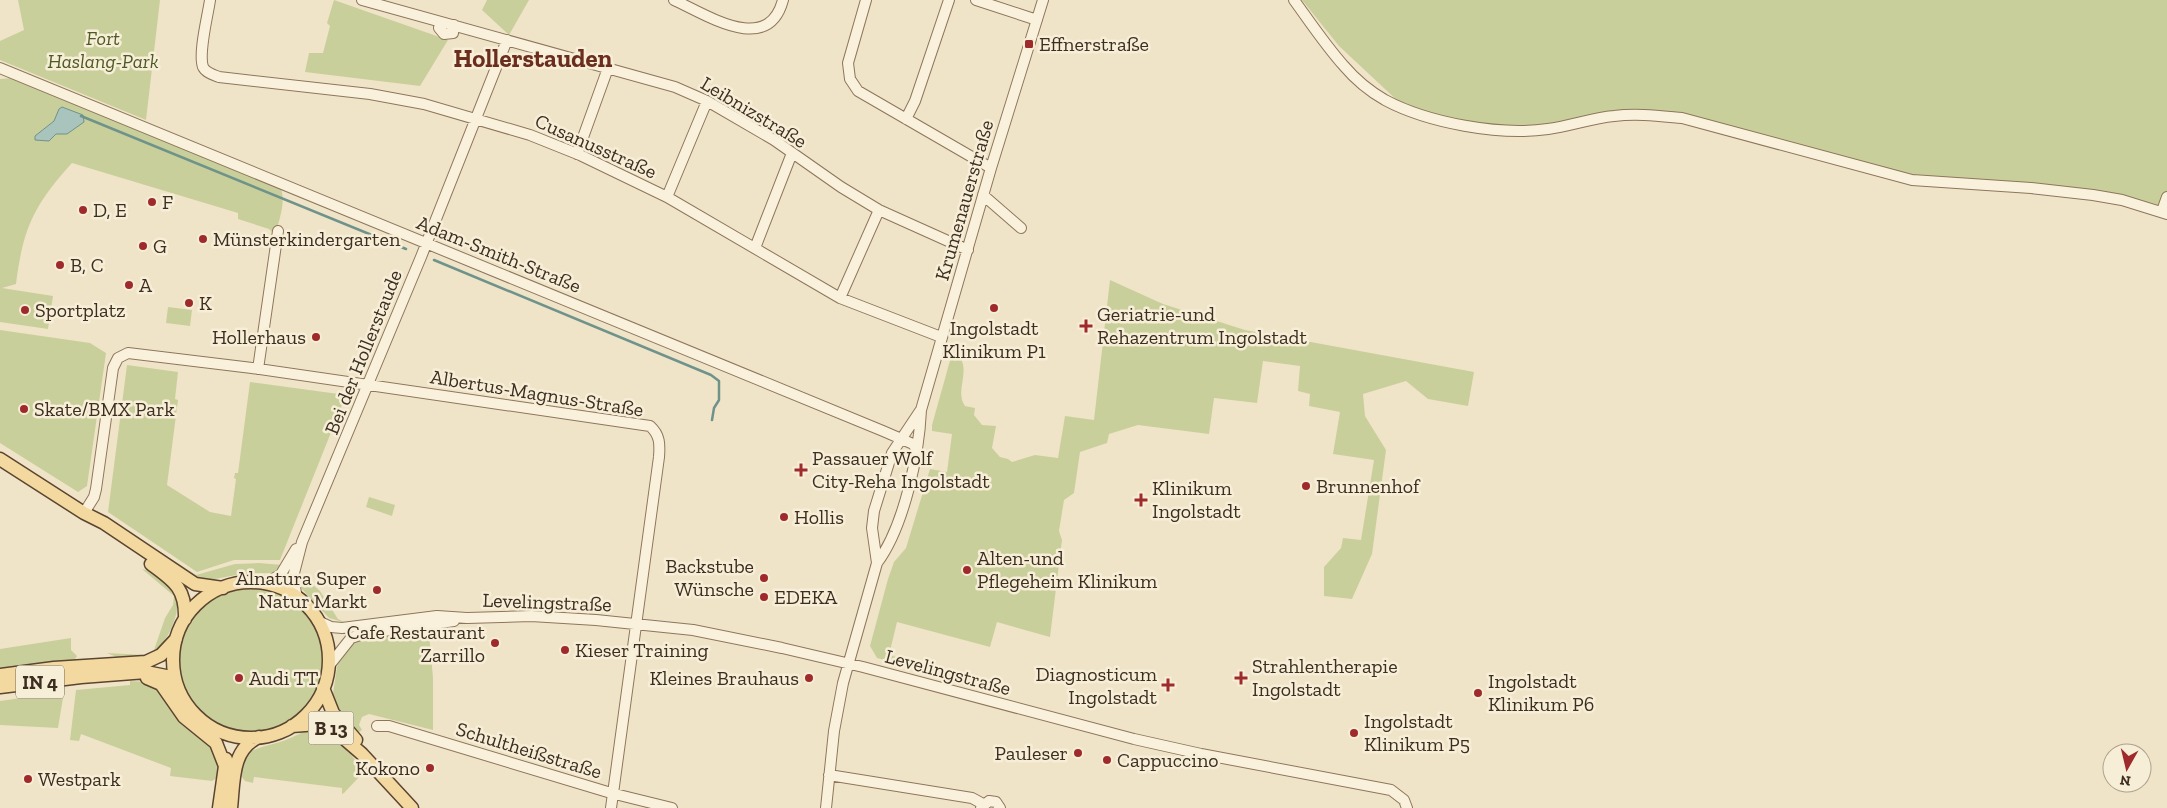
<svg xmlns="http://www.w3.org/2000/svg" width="2167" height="808" font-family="'Zilla Slab',serif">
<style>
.green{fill:#c9cf9b}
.water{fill:#a9c4bc;stroke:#6f938a}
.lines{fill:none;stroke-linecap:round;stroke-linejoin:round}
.stream{stroke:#6f938a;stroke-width:2.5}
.minor-casing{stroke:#8d765c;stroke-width:12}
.major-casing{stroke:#5b4430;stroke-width:15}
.minor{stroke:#faf1dc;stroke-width:10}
.major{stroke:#f3d9a0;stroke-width:12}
.poi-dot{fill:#9e2a2b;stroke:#f7eed8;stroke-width:2}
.labels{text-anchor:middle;stroke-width:5;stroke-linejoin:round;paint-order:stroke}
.shield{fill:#f7eed8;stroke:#756857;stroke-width:1}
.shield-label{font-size:19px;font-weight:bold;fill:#3d2e20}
.park-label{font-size:20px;font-style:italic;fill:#4d5a26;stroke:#f7eed8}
.poi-label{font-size:20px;fill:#3d2e20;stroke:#f7eed8;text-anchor:start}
.street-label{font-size:20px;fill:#3d2e20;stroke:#f7eed8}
.district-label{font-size:25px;font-weight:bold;fill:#6b2e1e;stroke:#f7eed8}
</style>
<rect width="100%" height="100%" fill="#f0e4c8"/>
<path class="green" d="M18 0H160L146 120 0 60V41L24 30Z
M334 0 448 40 420 86 305 72 309 53H323L330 26 327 23Z
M487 0H529L509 35 482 10Z
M1302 0H2167V212L2148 204 1940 180 1885 171 1680 114 1524 127 1482 124 1436 116 1401 104 1339 46Z
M12 78 281 189C286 202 279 221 275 235L269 229 238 219V213L72 163C34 205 23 228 16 284L2 288 53 296 48 329 0 322V79Z
M1110 280 1163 304 1245 330 1474 372 1468 406 1428 399 1406 381 1363 394 1365 416 1386 450 1372 554 1352 599 1324 596V567L1341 548 1343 538 1361 540 1374 460 1333 454 1340 412 1309 406 1310 394 1298 391 1300 366 1263 361 1257 403 1214 398 1209 434 1138 425 1109 434 1107 443 1080 452 1074 493 1064 500 1059 531 1062 540 1050 637 997 622 990 647 897 622 889 655 971 678 970 682 877 658 870 646 888 579 894 562 906 548 930 469 947 472 952 434 932 431V425L951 357 961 359C969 374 955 392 965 406L975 408 974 415 982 425 996 426 992 448 1000 457 1008 459 1012 462 1035 455 1058 458 1065 416 1094 420Z
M168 307 192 310 190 326 166 323Z
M0 330 90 343 106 353 87 486 78 492 0 443Z
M127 365 178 372 175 399 178 400 167 485 210 512 231 516 236 479 234 478 235 473H238L250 382 346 395 280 560H234L197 572 108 512Z
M369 497 395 505 392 516 366 507Z
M114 522 196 575 235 564 259 563 283 565 272 573 241 574 200 582Z
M142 569 155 572 178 595C179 618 168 640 152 656L119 658 107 653 145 655 154 650 165 618 173 605 174 596Z
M297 571 320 591 338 619 346 623 329 618 299 586Z
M251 587C352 596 343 732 251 733 160 733 149 597 251 587Z
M425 629 429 632 433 678V730L369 714 362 717 359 725 362 730 356 734 337 710 332 700 338 661 355 640Z
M71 638V650L77 656 74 661 0 670V649Z
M130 681 148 682 156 685C168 698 244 765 212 781L170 776 171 768 81 734 79 741 70 740 76 690 130 685Z
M56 693H62L63 698 58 728 0 725V701Z
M323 729C335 737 362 761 361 775L344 793 342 794V788L254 777 253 783 245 781 241 776C233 749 266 747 283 741 302 734 301 730 323 729Z"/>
<path class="water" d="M62 107 83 115 84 122 67 134H56L49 141 35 140V136L54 121 59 109Z"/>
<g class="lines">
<path class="stream" d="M81 116 406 249
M434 260 711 375 719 381V400L714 408 712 420"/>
<defs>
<path id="minor" d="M210 0C208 15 198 53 203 67 206 73 214 75 219 77L370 94 424 104 530 135 580 155 667 197 840 298 941 337
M362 0 675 87 707 101 774 140 841 187 879 210 968 250
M674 0C707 15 768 56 783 0
M866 0 848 63 850 79 858 91 991 168
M976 0 1037 20
M1294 0C1310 22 1326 46 1344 66 1355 79 1371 92 1385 100 1428 123 1500 136 1548 129 1570 126 1592 118 1614 116 1637 113 1660 116 1682 118L1912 180 2031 188 2093 195 2122 200 2167 214
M440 23 439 28 444 34 453 33 454 25
M0 68 883 431 913 444 917 450
M906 119 915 101 949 0
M577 154 608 68
M983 195 1021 228
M667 197 707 101
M2162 211 2167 197
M755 248 792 153
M840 298 879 210
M258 369 278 231
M84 513 94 497 96 489 113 368 118 358 128 353 252 368 650 426C660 435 660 444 659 457L611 808
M877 563 872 528 874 511 892 453 920 411
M265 584 281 574 296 549
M297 598 293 577 302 542 421 257 507 40
M318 621 331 627 342 628 437 616 467 618 531 616 596 620 693 630 782 648 863 667 1134 739 1201 754 1391 790 1404 800 1407 808
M328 667 351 638 363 634 454 621
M377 726H389L611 793 672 808
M829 775 972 798 983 804
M826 808 834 731 843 683 877 563C904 527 919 455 921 410L991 168 1043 0
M981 808 989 801 996 802 1000 808"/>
<path id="major" d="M0 459 84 513 104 523 195 584 223 588
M151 564C174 581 186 588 185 619
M173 660a78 78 0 1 1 156 0a78 78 0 1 1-156 0Z
M0 675 54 668 146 662 161 655 176 639
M147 678 161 684 184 717 216 743 225 766
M0 687 81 677 146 672 166 676 177 686
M323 688 333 713 356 740
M292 726 318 724 332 728 362 754 412 808
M219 808 226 759
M231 808C234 782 231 749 259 737"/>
</defs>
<use href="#minor" class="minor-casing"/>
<use href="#major" class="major-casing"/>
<use href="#minor" class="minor"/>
<use href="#major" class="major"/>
</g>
<g class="poi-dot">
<rect x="1024" y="39" width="10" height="10" rx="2.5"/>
<circle cx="152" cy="202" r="5"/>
<circle cx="83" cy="210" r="5"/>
<circle cx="203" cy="239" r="5"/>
<circle cx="143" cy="246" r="5"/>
<circle cx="60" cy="265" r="5"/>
<circle cx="129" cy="285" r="5"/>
<circle cx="189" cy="303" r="5"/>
<circle cx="994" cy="308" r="5"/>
<circle cx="25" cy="310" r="5"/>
<path d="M1083.5 318.5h5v5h5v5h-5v5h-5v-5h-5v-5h5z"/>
<circle cx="316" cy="337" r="5"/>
<circle cx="24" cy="409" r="5"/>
<path d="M798.5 462.5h5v5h5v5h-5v5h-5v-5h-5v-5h5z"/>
<circle cx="1306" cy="486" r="5"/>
<path d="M1138.5 492.5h5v5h5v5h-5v5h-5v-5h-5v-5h5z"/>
<circle cx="784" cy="517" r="5"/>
<circle cx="967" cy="570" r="5"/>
<circle cx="764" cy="578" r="5"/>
<circle cx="377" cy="590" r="5"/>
<circle cx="764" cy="597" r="5"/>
<circle cx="495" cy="643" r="5"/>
<circle cx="565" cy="650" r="5"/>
<circle cx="239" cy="678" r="5"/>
<circle cx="809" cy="678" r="5"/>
<path d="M1238.5 670.5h5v5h5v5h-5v5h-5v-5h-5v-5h5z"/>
<path d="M1165.5 677.5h5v5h5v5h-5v5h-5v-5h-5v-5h5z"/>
<circle cx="1478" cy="693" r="5"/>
<circle cx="1354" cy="733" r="5"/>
<circle cx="1078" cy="753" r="5"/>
<circle cx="1107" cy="760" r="5"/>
<circle cx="430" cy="768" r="5"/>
<circle cx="28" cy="779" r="5"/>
</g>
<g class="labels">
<g class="shield">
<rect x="16" y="665.5" width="48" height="33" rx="4"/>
<rect x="308.5" y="711.5" width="45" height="33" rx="4"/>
</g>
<g class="shield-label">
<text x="40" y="689">IN 4</text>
<text x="331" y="735">B 13</text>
</g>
<g class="park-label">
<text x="103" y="45">Fort<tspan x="103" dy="23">Haslang-Park</tspan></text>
</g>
<g class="poi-label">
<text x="1039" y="51">Effnerstraße</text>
<text x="162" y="209">F</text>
<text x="93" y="217">D, E</text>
<text x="213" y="246">Münsterkindergarten</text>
<text x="153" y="253">G</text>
<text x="70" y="272">B, C</text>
<text x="139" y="292">A</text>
<text x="199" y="310">K</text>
<text x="35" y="317">Sportplatz</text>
<text x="1097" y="321">Geriatrie-und<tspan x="1097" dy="23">Rehazentrum Ingolstadt</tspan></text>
<text x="994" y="335" text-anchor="middle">Ingolstadt<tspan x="994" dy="23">Klinikum P1</tspan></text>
<text x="306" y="344" text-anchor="end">Hollerhaus</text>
<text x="34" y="416">Skate/BMX Park</text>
<text x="812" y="465">Passauer Wolf<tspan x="812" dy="23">City-Reha Ingolstadt</tspan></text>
<text x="1316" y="493">Brunnenhof</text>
<text x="1152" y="495">Klinikum<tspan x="1152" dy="23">Ingolstadt</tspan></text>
<text x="794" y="524">Hollis</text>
<text x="977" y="565">Alten-und<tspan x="977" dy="23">Pflegeheim Klinikum</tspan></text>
<text x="754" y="573" text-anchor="end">Backstube<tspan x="754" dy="23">Wünsche</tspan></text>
<text x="367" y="585" text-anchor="end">Alnatura Super<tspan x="367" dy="23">Natur Markt</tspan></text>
<text x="774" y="604">EDEKA</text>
<text x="485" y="639" text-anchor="end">Cafe Restaurant<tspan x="485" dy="23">Zarrillo</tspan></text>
<text x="575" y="657">Kieser Training</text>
<text x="1252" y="673">Strahlentherapie<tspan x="1252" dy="23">Ingolstadt</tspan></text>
<text x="1157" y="681" text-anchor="end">Diagnosticum<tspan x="1157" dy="23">Ingolstadt</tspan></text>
<text x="249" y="685">Audi TT</text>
<text x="799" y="685" text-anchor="end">Kleines Brauhaus</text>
<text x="1488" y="688">Ingolstadt<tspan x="1488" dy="23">Klinikum P6</tspan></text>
<text x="1364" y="728">Ingolstadt<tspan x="1364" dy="23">Klinikum P5</tspan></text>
<text x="1068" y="760" text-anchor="end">Pauleser</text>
<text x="1117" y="767">Cappuccino</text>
<text x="420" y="775" text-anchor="end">Kokono</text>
<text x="38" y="786">Westpark</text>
</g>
<g class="street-label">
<text transform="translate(754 112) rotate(31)" y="7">Leibnizstraße</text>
<text transform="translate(596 146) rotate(24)" y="7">Cusanusstraße</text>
<text transform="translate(964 200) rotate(-74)" y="7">Krumenauerstraße</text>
<text transform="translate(499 254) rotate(22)" y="7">Adam-Smith-Straße</text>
<text transform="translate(363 352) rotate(-68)" y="7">Bei der Hollerstaude</text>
<text transform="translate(537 393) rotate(9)" y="7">Albertus-Magnus-Straße</text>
<text transform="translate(547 602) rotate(2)" y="7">Levelingstraße</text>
<text transform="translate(948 672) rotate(15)" y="7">Levelingstraße</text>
<text transform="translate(529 750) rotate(17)" y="7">Schultheißstraße</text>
</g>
<g class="district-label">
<text x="533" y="67">Hollerstauden</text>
</g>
</g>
<g transform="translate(2127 768) rotate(188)"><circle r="24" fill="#f7eed8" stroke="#ada18e"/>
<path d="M0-4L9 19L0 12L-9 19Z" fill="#9e2a2b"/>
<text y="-8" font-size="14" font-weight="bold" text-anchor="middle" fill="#3d2e20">N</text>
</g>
</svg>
